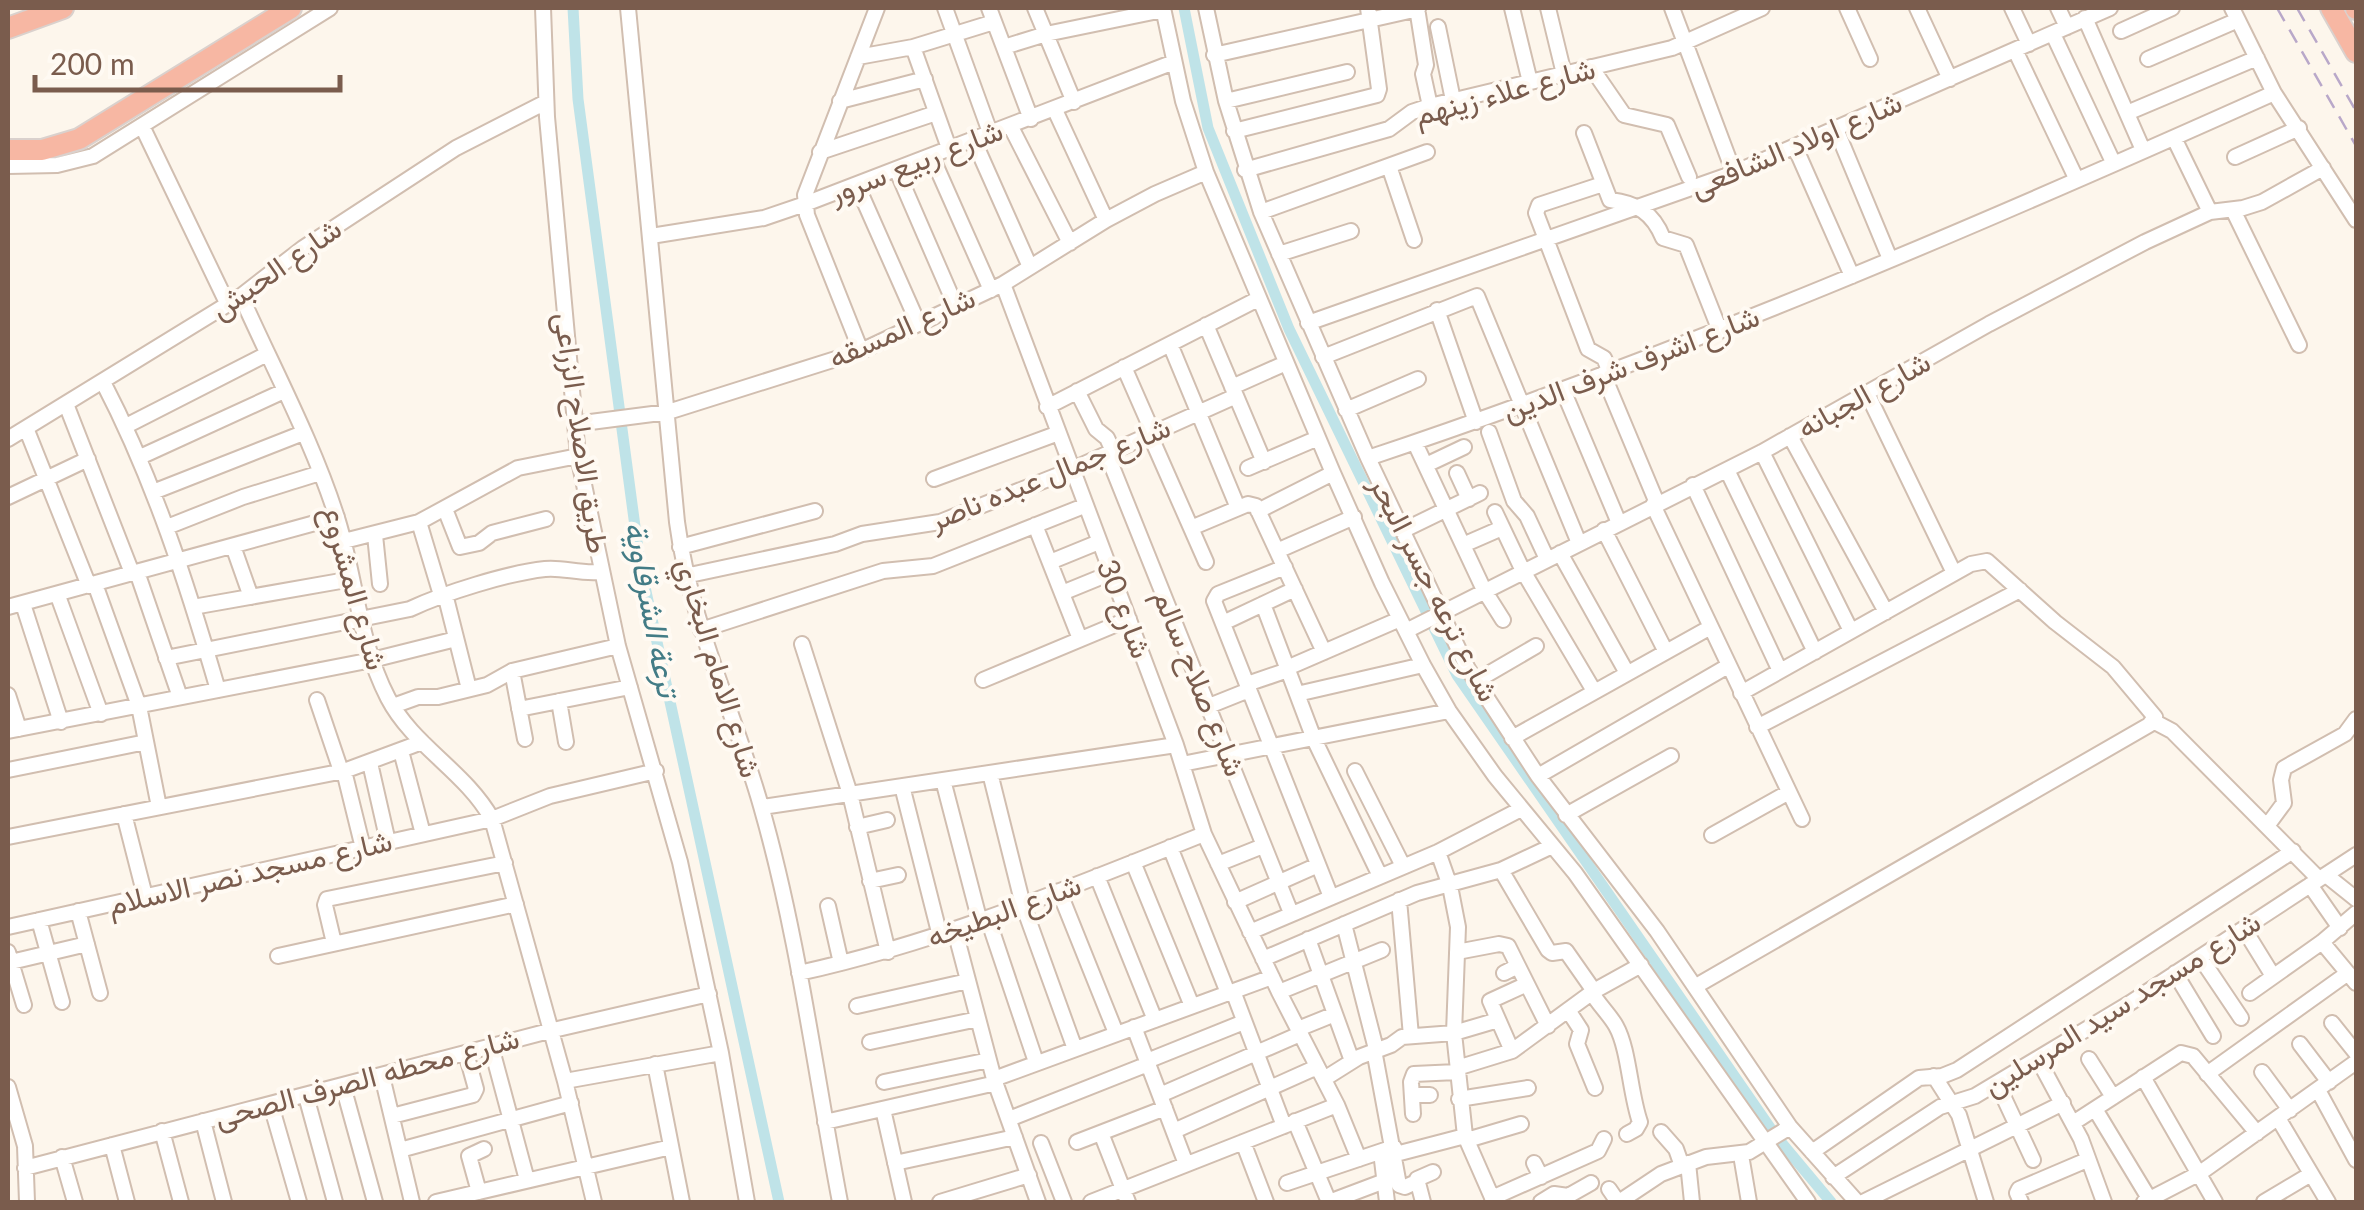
<svg xmlns="http://www.w3.org/2000/svg" width="2364" height="1210" font-family="Lato,Vazirmatn,sans-serif">
<style>
.lines{fill:none;stroke-linecap:round;stroke-linejoin:round}
.canal{stroke:#bfe3e8;stroke-width:11}
.minor-casing{stroke:#d1beb0;stroke-width:18}
.highway-casing{stroke:#dad1cd;stroke-width:24}
.minor{stroke:#fff;stroke-width:14}
.highway{stroke:#f7b7a3;stroke-width:20}
.rail{stroke:#b9a8c9;stroke-width:2.5;stroke-dasharray:15 10;stroke-linecap:butt}
.labels{text-anchor:middle;stroke-width:8;stroke-linejoin:round;paint-order:stroke}
.street-label{font-size:30px;fill:#7a5c4d;stroke:#fffaf3}
.water-label{font-size:32px;font-style:italic;fill:#437c86;stroke:#fffaf3}
</style>
<rect width="100%" height="100%" fill="#fdf6ec"/>
<g class="lines">
<path class="canal" d="M573 8 578 99 640 564 779 1202
M1184 8 1208 128 1289 329 1457 675 1775 1135 1831 1202"/>
<defs>
<path id="minor" d="M543 8 547 117 578 456 618 646 680 862 721 1053 747 1202
M628 8 677 522C690 621 734 711 761 806 798 935 815 1071 840 1202
M945 8 991 135
M989 8 1031 119
M1035 8 1074 102
M1163 8 1183 101 1206 172 1333 473 1382 583 1423 665 1449 711 1495 776 1575 873 1808 1202
M1206 8 1226 101 1261 212 1368 458 1468 669 1538 776 1657 931 1790 1127 1857 1202
M1417 8 1426 65 1423 74 1430 106
M1512 8 1530 82
M1548 8 1564 74
M1672 8 1734 173
M1847 8 1870 59
M1917 8 1950 79
M2012 8 2029 44
M2058 8 2067 27
M2232 8 2274 93 2356 220
M2085 18 2143 150
M1438 27 1453 100
M2121 31 2172 8
M2053 34 2113 162
M913 47 950 151
M1004 47 1046 34 1163 10
M2015 50 2076 178
M1214 55 1418 9
M858 57 913 47 994 22
M2148 59 2238 20
M1591 67 1624 115 1667 125 1689 177
M840 101 925 79
M1226 101 1347 72
M1055 110 1106 220
M2127 113 2257 58
M142 126 228 305
M1011 127 1070 243
M1836 129 1890 259
M1234 131 1377 95 1379 89 1368 8
M1584 133 1610 200C1637 203 1653 213 1663 238L1686 245 1720 331
M2174 138 2210 212
M974 141 1030 267
M1795 147 1852 276
M820 152 936 113
M932 157 991 290
M2235 157 2299 128
M8 166 57 165 93 156 330 8
M1389 166 1414 240
M1245 170 1389 129 1412 112 1430 106 1672 48 1762 8
M897 171 956 307
M1603 184 1539 205 1536 213 1588 349 1604 358 1610 372
M857 185 918 323
M2233 210 2299 345
M1261 212 1427 152
M651 236 764 218 805 204 1174 62
M1279 254 1351 231
M1003 284 1176 745 1204 834 1279 992 1337 1105 1359 1159
M241 296C274 370 314 444 338 521 356 580 359 642 388 698 413 746 465 771 492 819L565 1081 594 1202
M1437 310 1476 422
M1308 323 1734 173 2110 8
M1206 325 1264 462
M1170 344 1238 508
M861 351 807 215 805 195 877 8
M1323 357 1477 296 1579 543
M1124 367 1153 433
M1603 374 1657 503
M103 382C154 480 187 584 218 690
M1232 387 1286 363
M1563 390 1619 523
M1077 391 1096 429 1107 438 1113 451
M1867 393 1954 573
M66 404 132 573
M1047 407 1258 299
M1346 410 1418 379
M575 424 668 412 861 351 1003 284 1106 220 1155 194 1206 172
M126 426 267 354
M26 428 89 586
M1489 432 1514 501 1527 516 1547 559
M1150 435 1206 562
M1790 436 1886 612
M8 439 241 296 303 248 456 148 546 102
M1415 443 1484 590 1503 620
M1762 452 1851 631
M1107 454 1291 913
M140 457 284 391
M1368 458C1677 355 1977 226 2274 93
M1426 465 1464 447
M1248 468 1318 438
M1727 470 1815 652
M1457 473 1469 499
M934 479 1056 434
M1693 485 1780 671
M153 492 303 433
M8 497 88 459
M1653 505 1802 819
M445 509 460 547 479 543 492 533 546 519
M1258 511 1333 473
M1495 512 1523 571 1594 691
M419 522 441 595
M1035 525 1080 639
M167 527 243 497 320 473
M1191 528 1248 504 1256 506 1324 652
M1604 530 1666 652
M1402 531 1480 493
M375 535 380 584
M344 541 419 522 518 468 578 456
M1463 545 1502 528
M233 546 251 597
M680 547 815 511
M1277 551 1354 517
M1560 553 1627 673
M1050 562 1099 542
M1285 567 1218 594 1214 601 1331 897
M137 572 180 697
M685 576 835 544 862 534 940 522 1071 470 1236 396
M95 584 139 706 159 807
M1062 593 1111 573
M445 594 469 689
M58 596 101 714
M23 604 61 722
M1263 604 1314 739 1380 876
M8 607 337 517
M193 607 352 579
M1223 623 1295 589
M701 630 883 571 933 566 1084 506
M1406 631 1762 452 1989 324 2145 242 2210 212 2243 208 2262 202 2323 168
M802 644 850 794 888 952
M166 658 410 609C444 593 508 573 545 569 563 567 579 574 600 572
M1287 668 1400 619
M512 671 525 739
M983 680 1129 619
M1476 681 1536 646
M1247 684 1288 670
M1297 694 1423 665
M8 695 19 729
M317 700 341 771
M559 701 566 742
M393 706 418 697H438L487 685 512 671 618 646
M1209 706 1249 690
M519 709 630 687
M2155 722 2172 731 2319 879
M1757 727 2020 590
M8 731 372 660 456 639
M1512 738 1709 628
M401 751 423 834
M370 763 388 842
M1182 764 1449 711
M8 770 146 742
M344 771 363 848
M1355 771 1403 866
M990 773 1023 905 1075 1049
M1538 776 1728 666
M943 780 980 922
M902 786 940 936
M762 807 1176 745
M124 814 145 896
M1566 815 1671 756
M2267 826 2284 803 2281 780 2284 768 2345 734 2356 719
M857 827 887 820
M1712 835 1789 792
M8 837 344 771 422 742
M1170 847 1228 993
M1438 852 1450 886 1458 927 1454 1033 1465 1136 1494 1202
M1133 862 1192 1006
M1218 864 1263 846
M1501 870 1548 950 1552 953 1566 951 1594 991
M2326 875 2356 899
M1097 876 1155 1020
M870 881 898 875
M2310 885 2340 928
M1059 891 1116 1033
M1399 900 1411 1036
M1235 902 1318 865
M828 906 841 963
M78 911 100 993
M988 919 1036 1062
M39 920 62 1002
M1344 924 1376 1049
M8 927 492 819 550 796 656 771
M2244 929 2273 976
M955 931 994 1079 1038 1202
M1250 932 1438 852 1521 809
M1308 939 1352 1061
M2322 942 2356 983
M334 943 325 905 327 899 505 863
M8 952 24 1005
M1457 952 1499 944 1508 946 1548 1026
M278 956 516 904
M2200 957 2241 1018
M1263 959 1417 893 1501 870 1550 847
M11 962 87 944
M799 973C940 942 1071 887 1204 834
M1504 973 1518 966
M2175 973 2213 1036
M1696 986 2149 725 2155 717 2113 667 2055 622 1987 561 1971 564 1741 693
M1233 991 1284 1126
M1279 992 1382 950
M1592 993C1599 1005 1610 1015 1616 1026 1629 1049 1630 1094 1640 1122L1636 1129 1627 1134
M2250 993 2322 942 2356 913
M857 1006 968 981
M1568 1010 1581 1030 1577 1044 1595 1088
M2332 1023 2356 1053
M1134 1027 1186 1164
M1298 1029 1335 1014
M870 1042 978 1019
M2300 1044 2329 1082
M491 1046 527 1180
M1374 1050 1399 1185 1405 1187 1416 1182
M1512 1051 1490 1001 1527 984
M2038 1059 2081 1139 2104 1202
M2089 1059 2113 1097
M1147 1061 1244 1022
M655 1064 682 1202
M1457 1068 1512 1051 1594 991 1641 965
M2262 1072 2290 1110
M2207 1074 2348 973
M382 1076 412 1202
M1934 1076 1959 1115 1986 1202
M2143 1077 2215 1202
M994 1079 1272 977
M1324 1079 1359 1057 1391 1045 1402 1037 1454 1033 1498 1020
M565 1081 721 1053
M884 1082 989 1060
M1997 1083 2033 1160
M343 1086 375 1202
M8 1087 25 1146 27 1202
M2318 1090 2356 1160
M1160 1095 1300 1034
M1412 1095H1430
M306 1096 335 1202
M1459 1099 1528 1088
M271 1105 299 1202
M883 1109 904 1202
M2095 1109 2150 1200
M1413 1114 1411 1082 1414 1074 1457 1072
M392 1116 473 1095 476 1089 466 1053
M2278 1118 2328 1202
M1009 1119 1148 1064
M203 1121 224 1202
M1295 1121 1329 1202
M825 1122 996 1083
M2073 1123 2181 1053 2193 1056 2257 1133
M162 1131 181 1202
M1174 1131 1317 1067
M1661 1132 1676 1149 1682 1166
M1101 1133 1128 1202
M1467 1140 1521 1124
M1077 1142 1165 1108
M1243 1142 1266 1202
M1041 1143 1064 1202
M112 1145 127 1202
M400 1150 571 1103
M1381 1152 1387 1202
M1812 1152 1919 1078 1942 1076 1957 1070 2293 851
M1396 1154 1465 1136
M1741 1155 1749 1202
M62 1157 75 1202
M895 1163 1015 1137
M1534 1163 1541 1177
M1688 1163 1692 1202
M25 1168 549 1031 709 994
M1833 1177 1940 1107 1975 1096 2130 1003 2356 855
M1287 1183 1394 1147
M1609 1189 1618 1202
M479 1192 469 1156 484 1149
M1492 1198 1598 1151 1604 1139
M436 1202 671 1147
M940 1202 1029 1175
M1091 1202 1337 1105
M1329 1202 1382 1182
M1423 1202 1417 1179 1433 1172
M1541 1202 1554 1194 1568 1196 1591 1183
M1619 1202 1661 1174 1706 1157 1749 1152 1790 1127
M1863 1202 2063 1103
M2021 1202 2017 1193 2019 1189 2087 1160
M2144 1202 2200 1173 2356 1062
M2264 1202 2311 1174"/>
<path id="highway" d="M2331 8 2356 52
M2356 8V9
M8 28 63 8
M8 150H42L79 139 291 8"/>
</defs>
<use href="#minor" class="minor-casing"/>
<use href="#highway" class="highway-casing"/>
<use href="#minor" class="minor"/>
<use href="#highway" class="highway"/>
<path class="rail" d="M2277 8 2356 146
M2297 8 2356 111"/>
</g>
<g class="labels">
<g class="street-label">
<text transform="translate(1505 92) rotate(-15)" y="10">شارع علاء زينهم</text>
<text transform="translate(1796 145) rotate(-23)" y="10">شارع اولاد الشافعى</text>
<text transform="translate(916 162) rotate(-21)" y="10">شارع ربيع سرور</text>
<text transform="translate(276 269) rotate(-35)" y="10">شارع الحبش</text>
<text transform="translate(902 328) rotate(-24)" y="10">شارع المسقه</text>
<text transform="translate(1631 364) rotate(-21)" y="10">شارع اشرف شرف الدين</text>
<text transform="translate(1864 395) rotate(-29)" y="10">شارع الجبانه</text>
<text transform="translate(581 433) rotate(82)" y="10">طريق الاصلاح الزراعى</text>
<text transform="translate(1050 474) rotate(-22)" y="10">شارع جمال عبده ناصر</text>
<text transform="translate(354 588) rotate(74)" y="10">شارع المشروع</text>
<text transform="translate(1434 589) rotate(63)" y="10">شارع ترعه جسر البحر</text>
<text transform="translate(1124 609) rotate(69)" y="10">شارع 30</text>
<text transform="translate(718 668) rotate(73)" y="10">شارع الامام البخاري</text>
<text transform="translate(1199 683) rotate(68)" y="10">شارع صلاح سالم</text>
<text transform="translate(250 873) rotate(-13)" y="10">شارع مسجد نصر الاسلام</text>
<text transform="translate(1004 911) rotate(-20)" y="10">شارع البطيخه</text>
<text transform="translate(2122 1004) rotate(-32)" y="10">شارع مسجد سيد المرسلين</text>
<text transform="translate(367 1078) rotate(-15)" y="10">شارع محطه الصرف الصحى</text>
</g>
<g class="water-label">
<text transform="translate(652 609) rotate(79)" y="11">ترعة الشرقاوية</text>
</g>
</g>
<rect width="2364" height="1210" fill="none" stroke="#7a5c4d" stroke-width="20"/>
<path d="M35 75v15h305v-15" fill="none" stroke="#7a5c4d" stroke-width="5"/>
<text x="50" y="75" font-size="30" fill="#7a5c4d" stroke="#fffaf3" stroke-width="8" paint-order="stroke">200 m</text>
</svg>
